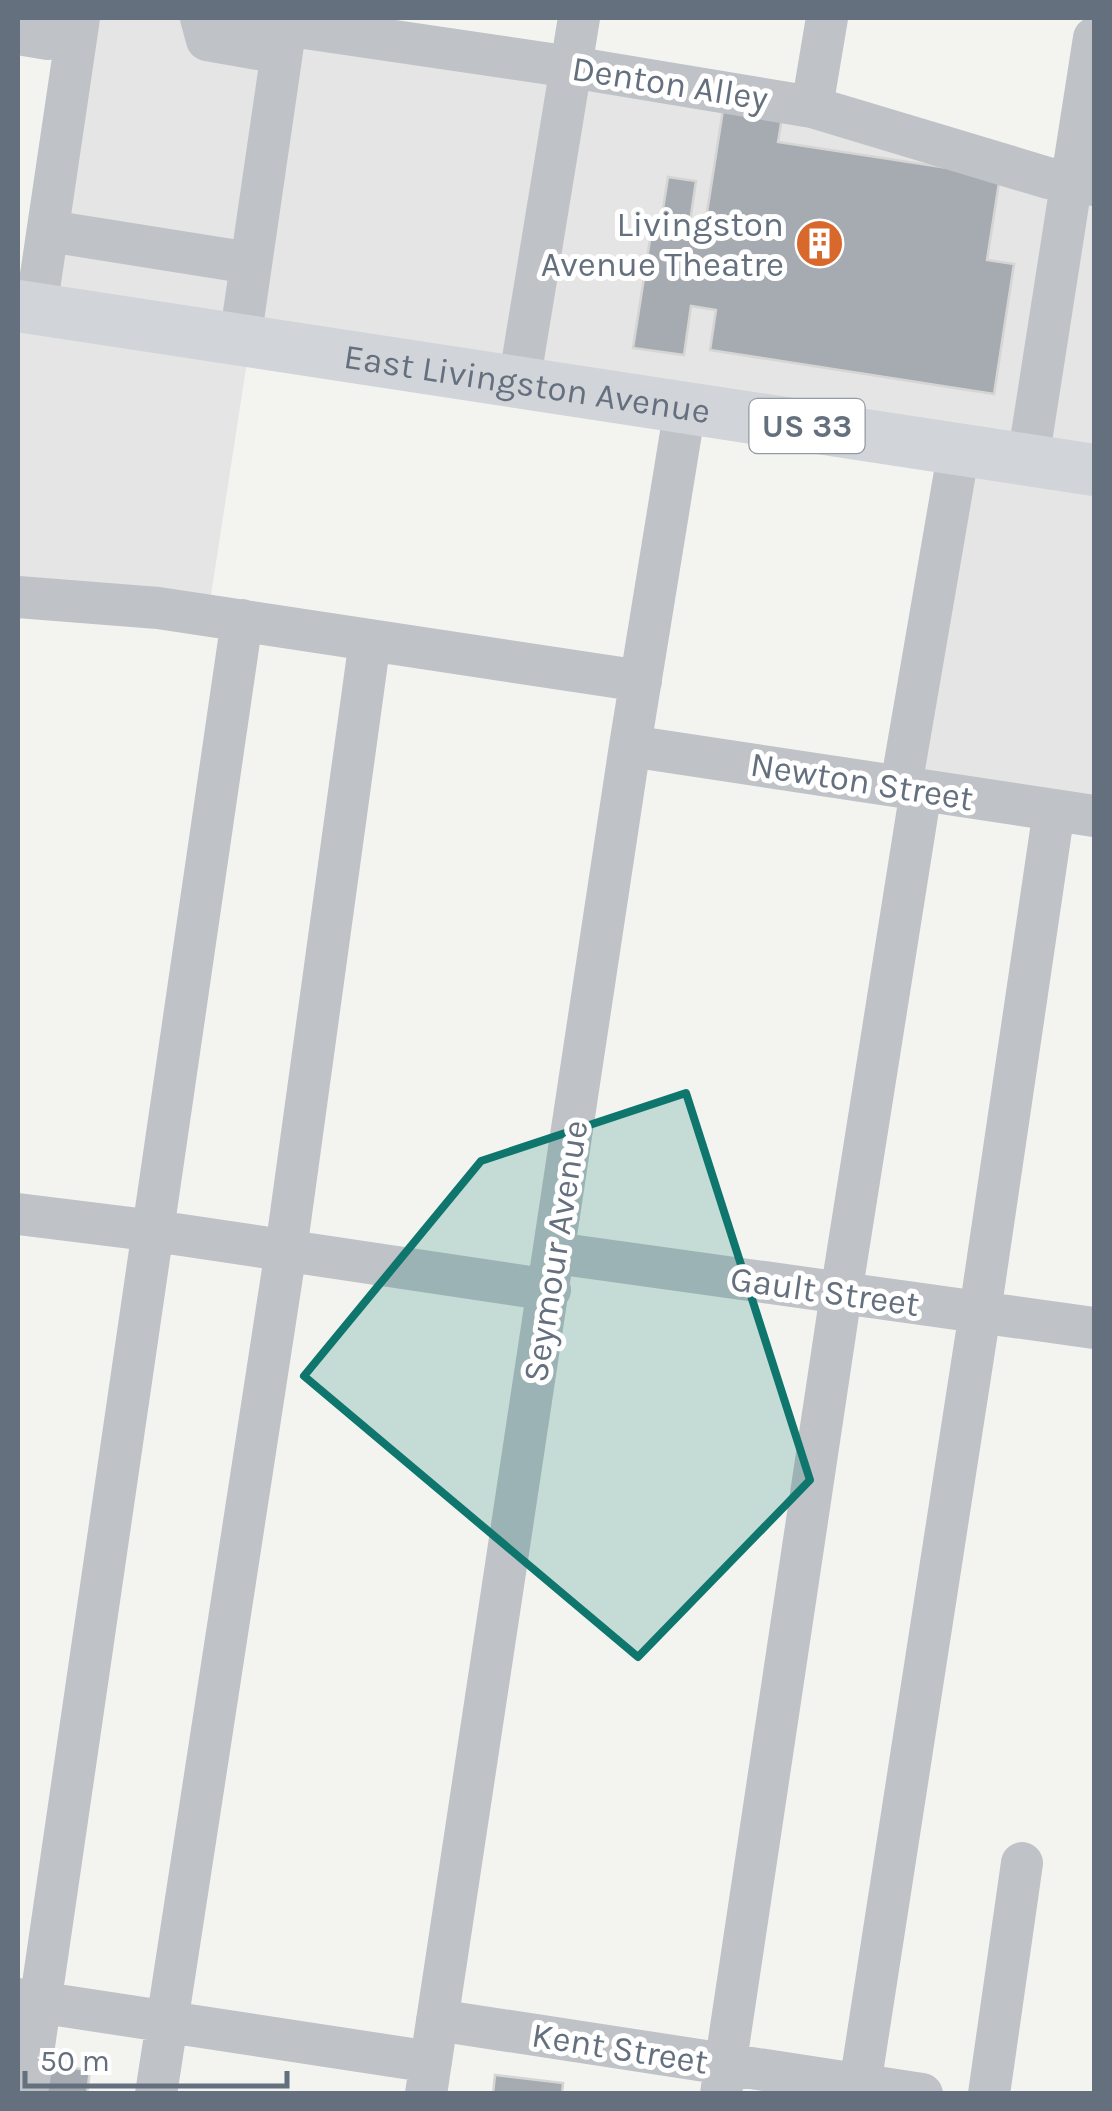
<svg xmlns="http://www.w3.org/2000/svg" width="1112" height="2111" font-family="Karla,sans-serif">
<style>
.built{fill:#e4e5e4}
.building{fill:#a6abb2;stroke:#d5d5d3;stroke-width:2.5}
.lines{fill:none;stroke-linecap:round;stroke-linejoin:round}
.minor{stroke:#bfc2c6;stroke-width:42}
.major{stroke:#d1d4d9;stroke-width:52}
.marked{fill:#0f766e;fill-opacity:0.2;stroke:#0f766e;stroke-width:8;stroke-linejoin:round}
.labels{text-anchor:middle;stroke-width:10;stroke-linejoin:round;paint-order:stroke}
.shield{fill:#fff;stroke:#939ba5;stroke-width:2.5}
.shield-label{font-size:32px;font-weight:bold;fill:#65707f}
.street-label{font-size:35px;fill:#65707f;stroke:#fff}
.poi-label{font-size:35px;fill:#65707f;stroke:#fff;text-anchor:end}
</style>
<rect width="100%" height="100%" fill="#f3f4f0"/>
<path class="built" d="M75 18H235L798 93 1094 188V819L903 791 953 454 249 349 208 614 18 595V284L34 266Z"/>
<path class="building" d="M723 110 782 118 778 142 1000 176 987 260 1014 264 994 394 710 350 716 310 691 306 684 355 633 348 652 227 660 228 668 177 696 181 690 222 705 225Z
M49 2065 90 2070 87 2094H45Z
M495 2075 563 2083 562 2094H493Z"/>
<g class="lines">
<path class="minor" d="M201 18 207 40 281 53
M237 18 571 67 812 107 1048 178 1094 185
M18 34 48 39 65 18
M812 107 827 18
M49 231 250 263
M36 309 79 18
M240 340 286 24
M519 383 579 18
M1028 460 1094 38
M18 597 158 608 641 681
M630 746 1094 816
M901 786 959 449
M18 1214 155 1231 550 1290
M555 1253 1094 1328
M18 1999 431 2062
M437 2020 922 2094
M860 2085 980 1312 1054 810
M27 2094 242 620
M156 2094 286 1250 370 640
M426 2094 630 746 685 408
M721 2094 841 1294 921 790
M989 2094 1022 1863"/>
<path class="major" id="s1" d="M18 306 1094 470"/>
</g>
<path class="marked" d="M686 1093 810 1480 638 1657 304 1376 481 1161Z"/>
<defs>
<symbol id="building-disc" viewBox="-11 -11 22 22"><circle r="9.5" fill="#d8682c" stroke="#fff"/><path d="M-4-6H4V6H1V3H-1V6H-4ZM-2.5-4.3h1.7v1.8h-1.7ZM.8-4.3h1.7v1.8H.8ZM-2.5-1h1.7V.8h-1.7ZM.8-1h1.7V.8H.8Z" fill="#fff"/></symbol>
</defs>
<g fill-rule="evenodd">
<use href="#building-disc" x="792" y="216" width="55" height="55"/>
</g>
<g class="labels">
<rect class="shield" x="749.5" y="399" width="115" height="54" rx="8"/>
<g class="shield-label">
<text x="807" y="437">US 33</text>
</g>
<g class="street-label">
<text transform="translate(670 83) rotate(9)" y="12">Denton Alley</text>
<text dy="12" stroke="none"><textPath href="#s1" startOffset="515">East Livingston Avenue</textPath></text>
<text transform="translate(862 781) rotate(9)" y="12">Newton Street</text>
<text transform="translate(555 1251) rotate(-81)" y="12">Seymour Avenue</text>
<text transform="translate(825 1291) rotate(8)" y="12">Gault Street</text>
<text transform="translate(620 2048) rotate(9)" y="12">Kent Street</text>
</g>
<g class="poi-label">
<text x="784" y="236">Livingston<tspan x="784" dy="40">Avenue Theatre</tspan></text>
</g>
</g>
<rect width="1112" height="2111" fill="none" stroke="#65707f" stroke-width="40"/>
<path d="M25 2071v15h262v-15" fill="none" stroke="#65707f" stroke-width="5"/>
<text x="40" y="2071" font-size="30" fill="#65707f" stroke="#ffffff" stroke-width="8" paint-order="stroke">50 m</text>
</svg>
